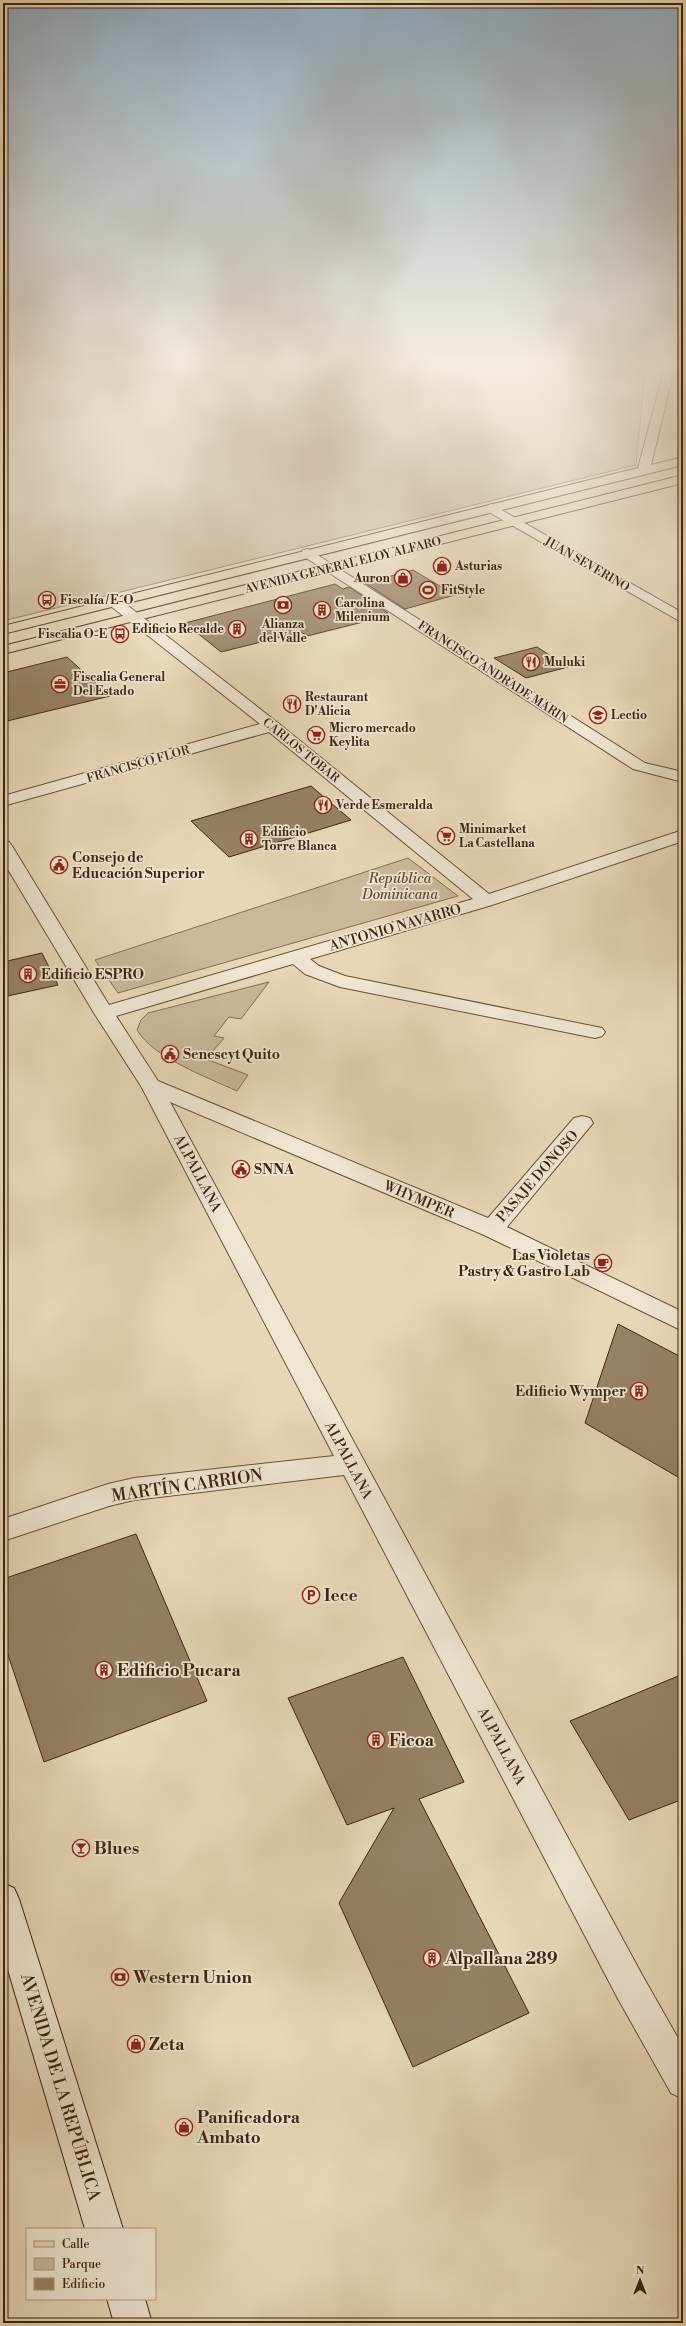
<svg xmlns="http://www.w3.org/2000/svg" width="686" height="2326" font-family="'Libre Bodoni',serif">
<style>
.green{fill:#cab99b;stroke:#846e54}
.water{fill:#ae9a7e;stroke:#816b51}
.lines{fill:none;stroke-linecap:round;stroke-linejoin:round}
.shore{stroke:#765f46;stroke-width:1}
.building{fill:#968166;stroke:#3e240e}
.minor-casing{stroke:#685138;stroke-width:2}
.secondary-casing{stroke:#3e240e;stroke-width:2}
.primary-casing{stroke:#3e240e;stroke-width:2}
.minor{fill:#efe5d1;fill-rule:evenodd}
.secondary{fill:#efe5d1;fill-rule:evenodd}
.primary{fill:#e7d7b8;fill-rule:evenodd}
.labels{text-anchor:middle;stroke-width:3.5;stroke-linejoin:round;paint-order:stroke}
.far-street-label{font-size:12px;fill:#3e240e;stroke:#efe5d1}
.far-poi-label{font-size:12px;font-weight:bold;fill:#3e240e;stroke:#efe5d1;text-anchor:start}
.poi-label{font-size:14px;font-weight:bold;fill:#3e240e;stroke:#efe5d1;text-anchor:start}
.park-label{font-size:14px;font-style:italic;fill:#614931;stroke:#efe5d1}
.street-label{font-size:14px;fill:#3e240e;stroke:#efe5d1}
.near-street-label{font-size:17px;fill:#3e240e;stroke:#efe5d1}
.near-poi-label{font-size:17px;font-weight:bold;fill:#3e240e;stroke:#efe5d1;text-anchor:start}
</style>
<rect width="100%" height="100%" fill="#e7d7b8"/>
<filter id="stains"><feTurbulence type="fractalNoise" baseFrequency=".005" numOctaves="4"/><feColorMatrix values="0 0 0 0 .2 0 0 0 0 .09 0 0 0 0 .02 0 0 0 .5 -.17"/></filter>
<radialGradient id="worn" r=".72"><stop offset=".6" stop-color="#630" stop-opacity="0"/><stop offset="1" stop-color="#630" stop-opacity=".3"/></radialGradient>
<path class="green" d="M3 363H646L636 465 3 621Z
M408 858 458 896 118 993 95 960Z
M269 982 241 1019 229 1017 214 1036 224 1038 206 1059 248 1075 237 1091C209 1078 152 1057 137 1030L141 1020 148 1013Z"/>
<path class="water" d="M79 363H416L405 371 327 369 229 364 100 367Z"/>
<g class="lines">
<path class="shore" d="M100 363H155
M284 363 403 367 409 363"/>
</g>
<path class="building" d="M413 570 455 595 405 609 365 583Z
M335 584 343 589 349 587 388 613 380 615 383 617 307 636 301 632 221 652 185 623Z
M537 647 568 667 526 678 494 658Z
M67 657 110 696 3 722V673Z
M311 786 351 820 229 857 191 821Z
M42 953 58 985 3 997V962Z
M618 1324 683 1358V1480L585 1423Z
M136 1534 207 1701 44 1762 3 1640V1579Z
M403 1657 464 1782 419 1799 529 2013 413 2067 339 1903 394 1808 347 1825 288 1698Z
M683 1674V1799L629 1820 570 1721Z"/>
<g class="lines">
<defs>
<path id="minor" d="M491 504 683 613V623L487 511 485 508Z
M308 549 645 763 683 772V782L633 769 303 556 301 553 303 550Z
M113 597 118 598 278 723 489 894 683 830V841L492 905 310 959 319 966 345 976 602 1028 605 1032 602 1036 595 1038 340 987 305 974 293 964 116 1016 158 1081 488 1218 574 1118 582 1116 590 1118 593 1123 507 1227 683 1312V1331L484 1235 170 1102 641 1973 683 2047V2099L671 2093 617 1997 344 1475 134 1500 109 1506 3 1541V1519L108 1484 134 1478 334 1456 141 1086 94 1013 3 861V841L9 842 12 846 109 1005 473 899 269 732 3 806V796L260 724 108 604 106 601Z"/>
<path id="secondary" d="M666 363H676L675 366 683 374V383L679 382 666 369Z
M3 1883 14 1888 19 1899 123 2229H85L3 1953Z
M107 2299H145L152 2323H114Z"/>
<path id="primary" d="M670 364 675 367 651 465 683 457V465L3 634V626L638 468 665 367Z
M683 475V483L3 654V646Z"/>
</defs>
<use href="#minor" class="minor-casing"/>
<use href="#secondary" class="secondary-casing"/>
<use href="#primary" class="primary-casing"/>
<use href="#minor" class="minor"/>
<use href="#secondary" class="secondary"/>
<use href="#primary" class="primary"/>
</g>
<linearGradient id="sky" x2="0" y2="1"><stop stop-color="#91aabe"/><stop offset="0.53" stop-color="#f4eddf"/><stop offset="1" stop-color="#f4eddf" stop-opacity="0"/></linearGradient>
<rect width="686" height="688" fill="url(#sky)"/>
<defs>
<symbol id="shop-ring" viewBox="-11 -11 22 22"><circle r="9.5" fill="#efe5d1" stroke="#8f2418" stroke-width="1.5"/><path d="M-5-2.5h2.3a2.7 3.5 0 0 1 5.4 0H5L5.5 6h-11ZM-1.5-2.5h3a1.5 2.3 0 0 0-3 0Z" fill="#8f2418"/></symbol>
<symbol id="stadium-ring" viewBox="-11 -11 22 22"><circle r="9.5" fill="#efe5d1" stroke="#8f2418" stroke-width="1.5"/><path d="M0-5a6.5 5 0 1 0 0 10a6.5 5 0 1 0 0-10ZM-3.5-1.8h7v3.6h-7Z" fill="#8f2418"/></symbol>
<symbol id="bus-ring" viewBox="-11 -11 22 22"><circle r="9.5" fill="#efe5d1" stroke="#8f2418" stroke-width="1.5"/><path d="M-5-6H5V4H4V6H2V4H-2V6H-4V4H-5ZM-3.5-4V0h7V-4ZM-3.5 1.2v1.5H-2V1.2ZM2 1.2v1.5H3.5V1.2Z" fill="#8f2418"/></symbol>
<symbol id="bank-ring" viewBox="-11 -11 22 22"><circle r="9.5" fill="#efe5d1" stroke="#8f2418" stroke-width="1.5"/><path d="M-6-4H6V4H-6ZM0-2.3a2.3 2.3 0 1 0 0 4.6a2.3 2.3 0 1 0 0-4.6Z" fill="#8f2418"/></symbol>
<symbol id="building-ring" viewBox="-11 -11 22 22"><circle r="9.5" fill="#efe5d1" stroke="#8f2418" stroke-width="1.5"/><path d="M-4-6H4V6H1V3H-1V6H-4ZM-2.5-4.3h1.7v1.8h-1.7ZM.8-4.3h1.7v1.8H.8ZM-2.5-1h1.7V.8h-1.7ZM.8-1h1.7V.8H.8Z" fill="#8f2418"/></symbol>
<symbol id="restaurant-ring" viewBox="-11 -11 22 22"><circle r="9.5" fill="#efe5d1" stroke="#8f2418" stroke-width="1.5"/><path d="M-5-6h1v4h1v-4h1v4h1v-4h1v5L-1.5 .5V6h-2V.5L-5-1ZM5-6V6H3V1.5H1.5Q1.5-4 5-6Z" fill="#8f2418"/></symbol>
<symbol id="office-ring" viewBox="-11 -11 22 22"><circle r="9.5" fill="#efe5d1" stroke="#8f2418" stroke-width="1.5"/><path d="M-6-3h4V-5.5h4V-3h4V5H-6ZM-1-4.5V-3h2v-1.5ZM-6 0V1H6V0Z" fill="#8f2418"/></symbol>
<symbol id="school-ring" viewBox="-11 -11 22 22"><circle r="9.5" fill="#efe5d1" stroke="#8f2418" stroke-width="1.5"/><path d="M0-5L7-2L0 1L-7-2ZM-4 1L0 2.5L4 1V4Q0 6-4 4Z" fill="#8f2418"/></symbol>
<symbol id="supermarket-ring" viewBox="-11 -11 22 22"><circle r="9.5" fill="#efe5d1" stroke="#8f2418" stroke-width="1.5"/><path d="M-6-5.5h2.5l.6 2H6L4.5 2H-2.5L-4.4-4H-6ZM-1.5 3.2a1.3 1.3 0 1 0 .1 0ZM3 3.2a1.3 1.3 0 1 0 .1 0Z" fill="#8f2418"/></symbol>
<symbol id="civic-ring" viewBox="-11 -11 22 22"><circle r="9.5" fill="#efe5d1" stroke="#8f2418" stroke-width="1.5"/><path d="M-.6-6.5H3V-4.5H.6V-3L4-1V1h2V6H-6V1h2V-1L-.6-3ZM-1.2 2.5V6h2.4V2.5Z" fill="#8f2418"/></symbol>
<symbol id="cafe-ring" viewBox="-11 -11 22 22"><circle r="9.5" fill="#efe5d1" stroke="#8f2418" stroke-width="1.5"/><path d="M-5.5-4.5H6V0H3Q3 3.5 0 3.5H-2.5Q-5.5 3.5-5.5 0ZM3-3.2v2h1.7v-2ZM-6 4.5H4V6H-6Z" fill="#8f2418"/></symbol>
<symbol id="parking-ring" viewBox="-11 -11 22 22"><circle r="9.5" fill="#efe5d1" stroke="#8f2418" stroke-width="1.5"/><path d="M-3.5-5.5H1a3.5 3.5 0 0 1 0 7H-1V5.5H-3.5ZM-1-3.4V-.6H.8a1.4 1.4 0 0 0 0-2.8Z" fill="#8f2418"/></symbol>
<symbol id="bar-ring" viewBox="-11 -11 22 22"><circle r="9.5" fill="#efe5d1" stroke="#8f2418" stroke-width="1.5"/><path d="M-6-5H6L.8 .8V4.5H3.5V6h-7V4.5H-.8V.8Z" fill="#8f2418"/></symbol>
</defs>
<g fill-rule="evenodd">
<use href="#shop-ring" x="432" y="556" width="20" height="20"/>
<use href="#shop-ring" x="393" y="568" width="20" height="20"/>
<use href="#stadium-ring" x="418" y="580" width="20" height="20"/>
<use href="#bus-ring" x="37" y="590" width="20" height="20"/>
<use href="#bank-ring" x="273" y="595" width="20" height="20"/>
<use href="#building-ring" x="312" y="600" width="20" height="20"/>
<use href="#building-ring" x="227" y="619" width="20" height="20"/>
<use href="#bus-ring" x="110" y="624" width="20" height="20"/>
<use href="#restaurant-ring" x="521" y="652" width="20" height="20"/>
<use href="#office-ring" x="50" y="674" width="20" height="20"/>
<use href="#restaurant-ring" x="282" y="694" width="20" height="20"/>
<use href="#school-ring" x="588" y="705" width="20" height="20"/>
<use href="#supermarket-ring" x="306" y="725" width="20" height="20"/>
<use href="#restaurant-ring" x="313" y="795" width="20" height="20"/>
<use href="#supermarket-ring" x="436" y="826" width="20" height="20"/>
<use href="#building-ring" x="239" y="829" width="20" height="20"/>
<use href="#civic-ring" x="49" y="855" width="20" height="20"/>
<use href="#building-ring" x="18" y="964" width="20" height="20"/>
<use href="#civic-ring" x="160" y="1044" width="20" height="20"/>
<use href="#civic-ring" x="231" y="1159" width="20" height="20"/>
<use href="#cafe-ring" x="593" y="1253" width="20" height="20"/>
<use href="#building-ring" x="629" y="1381" width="20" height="20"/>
<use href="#parking-ring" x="301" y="1585" width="20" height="20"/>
<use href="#building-ring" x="94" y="1660" width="20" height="20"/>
<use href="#building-ring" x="366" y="1730" width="20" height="20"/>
<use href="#bar-ring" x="71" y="1838" width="20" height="20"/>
<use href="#building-ring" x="422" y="1948" width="20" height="20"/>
<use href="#bank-ring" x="110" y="1967" width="20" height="20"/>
<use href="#shop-ring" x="126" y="2034" width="20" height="20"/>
<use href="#shop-ring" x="174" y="2117" width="20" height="20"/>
</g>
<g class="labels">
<g class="far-street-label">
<text transform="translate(587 564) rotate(30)" y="4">JUAN SEVERINO</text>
<text transform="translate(343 565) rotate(-14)" y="4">AVENIDA GENERAL ELOY ALFARO</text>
<text transform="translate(493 672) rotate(33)" y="4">FRANCISCO ANDRADE MARIN</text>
<text transform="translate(301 750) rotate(39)" y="4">CARLOS TOBAR</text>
<text transform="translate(138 764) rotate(-16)" y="4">FRANCISCO FLOR</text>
</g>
<g class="far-poi-label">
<text x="455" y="570">Asturias</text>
<text x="390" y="582" text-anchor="end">Auron</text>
<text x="441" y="594">FitStyle</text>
<text x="60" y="604">Fiscalía / E-O</text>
<text x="335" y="607">Carolina<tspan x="335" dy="14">Milenium</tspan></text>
<text x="283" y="628" text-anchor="middle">Alianza<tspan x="283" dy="14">del Valle</tspan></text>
<text x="224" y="633" text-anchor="end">Edificio Recalde</text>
<text x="107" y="638" text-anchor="end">Fiscalia O-E</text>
<text x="544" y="666">Muluki</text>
<text x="73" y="681">Fiscalia General<tspan x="73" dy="14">Del Estado</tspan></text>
<text x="305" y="701">Restaurant<tspan x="305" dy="14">D'Alicia</tspan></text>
<text x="611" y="719">Lectio</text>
<text x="329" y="732">Micro mercado<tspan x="329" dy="14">Keylita</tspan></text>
<text x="336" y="809">Verde Esmeralda</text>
<text x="459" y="833">Minimarket<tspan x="459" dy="14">La Castellana</tspan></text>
<text x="262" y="836">Edificio<tspan x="262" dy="14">Torre Blanca</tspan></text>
</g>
<g class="poi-label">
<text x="72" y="862">Consejo de<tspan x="72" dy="16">Educación Superior</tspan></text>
<text x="41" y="979">Edificio ESPRO</text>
<text x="183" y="1059">Senescyt Quito</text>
<text x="254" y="1174">SNNA</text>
<text x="590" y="1260" text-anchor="end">Las Violetas<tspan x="590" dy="16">Pastry &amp; Gastro Lab</tspan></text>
<text x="626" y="1396" text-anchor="end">Edificio Wymper</text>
</g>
<g class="park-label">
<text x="400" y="883">República<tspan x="400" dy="16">Dominicana</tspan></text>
</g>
<g class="street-label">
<text transform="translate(395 927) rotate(-16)" y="5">ANTONIO NAVARRO</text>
<text transform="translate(198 1173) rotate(62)" y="5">ALPALLANA</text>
<text transform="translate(537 1176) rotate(-49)" y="5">PASAJE DONOSO</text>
<text transform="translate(419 1199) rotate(23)" y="5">WHYMPER</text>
<text transform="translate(349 1460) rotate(62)" y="5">ALPALLANA</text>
<text transform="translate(502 1746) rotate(62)" y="5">ALPALLANA</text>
</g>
<g class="near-street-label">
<text transform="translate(187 1485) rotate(-8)" y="6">MARTÍN CARRION</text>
<text transform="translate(61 2087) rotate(73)" y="6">AVENIDA DE LA REPÚBLICA</text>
</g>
<g class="near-poi-label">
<text x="324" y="1601">Iece</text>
<text x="117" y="1676">Edificio Pucara</text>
<text x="389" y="1746">Ficoa</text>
<text x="94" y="1854">Blues</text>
<text x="445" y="1964">Alpallana 289</text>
<text x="133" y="1983">Western Union</text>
<text x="149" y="2050">Zeta</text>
<text x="197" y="2123">Panificadora<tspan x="197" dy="20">Ambato</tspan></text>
</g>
</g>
<rect width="686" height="2326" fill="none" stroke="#e7d7b8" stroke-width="16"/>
<rect x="4" y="4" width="678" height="2318" fill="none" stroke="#3e240e" stroke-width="2"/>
<rect x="8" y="8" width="670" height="2310" fill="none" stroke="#3e240e"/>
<rect x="26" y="2228" width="130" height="72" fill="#efe5d1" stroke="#a89883"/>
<rect x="34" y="2241" width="20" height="6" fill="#e7d7b8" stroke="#a89883"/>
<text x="62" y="2248" font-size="12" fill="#3e240e">Calle</text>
<rect x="34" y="2258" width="20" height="12" fill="#cab99b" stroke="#a89883"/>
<text x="62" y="2268" font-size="12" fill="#3e240e">Parque</text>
<rect x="34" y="2278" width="20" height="12" fill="#968166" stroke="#a89883"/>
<text x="62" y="2288" font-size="12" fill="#3e240e">Edificio</text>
<g transform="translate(640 2280)" stroke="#efe5d1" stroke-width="3" paint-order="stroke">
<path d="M0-3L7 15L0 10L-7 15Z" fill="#3e240e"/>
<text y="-6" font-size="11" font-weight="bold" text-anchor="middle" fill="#3e240e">N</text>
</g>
<rect width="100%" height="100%" filter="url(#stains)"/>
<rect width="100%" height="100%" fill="url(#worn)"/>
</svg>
